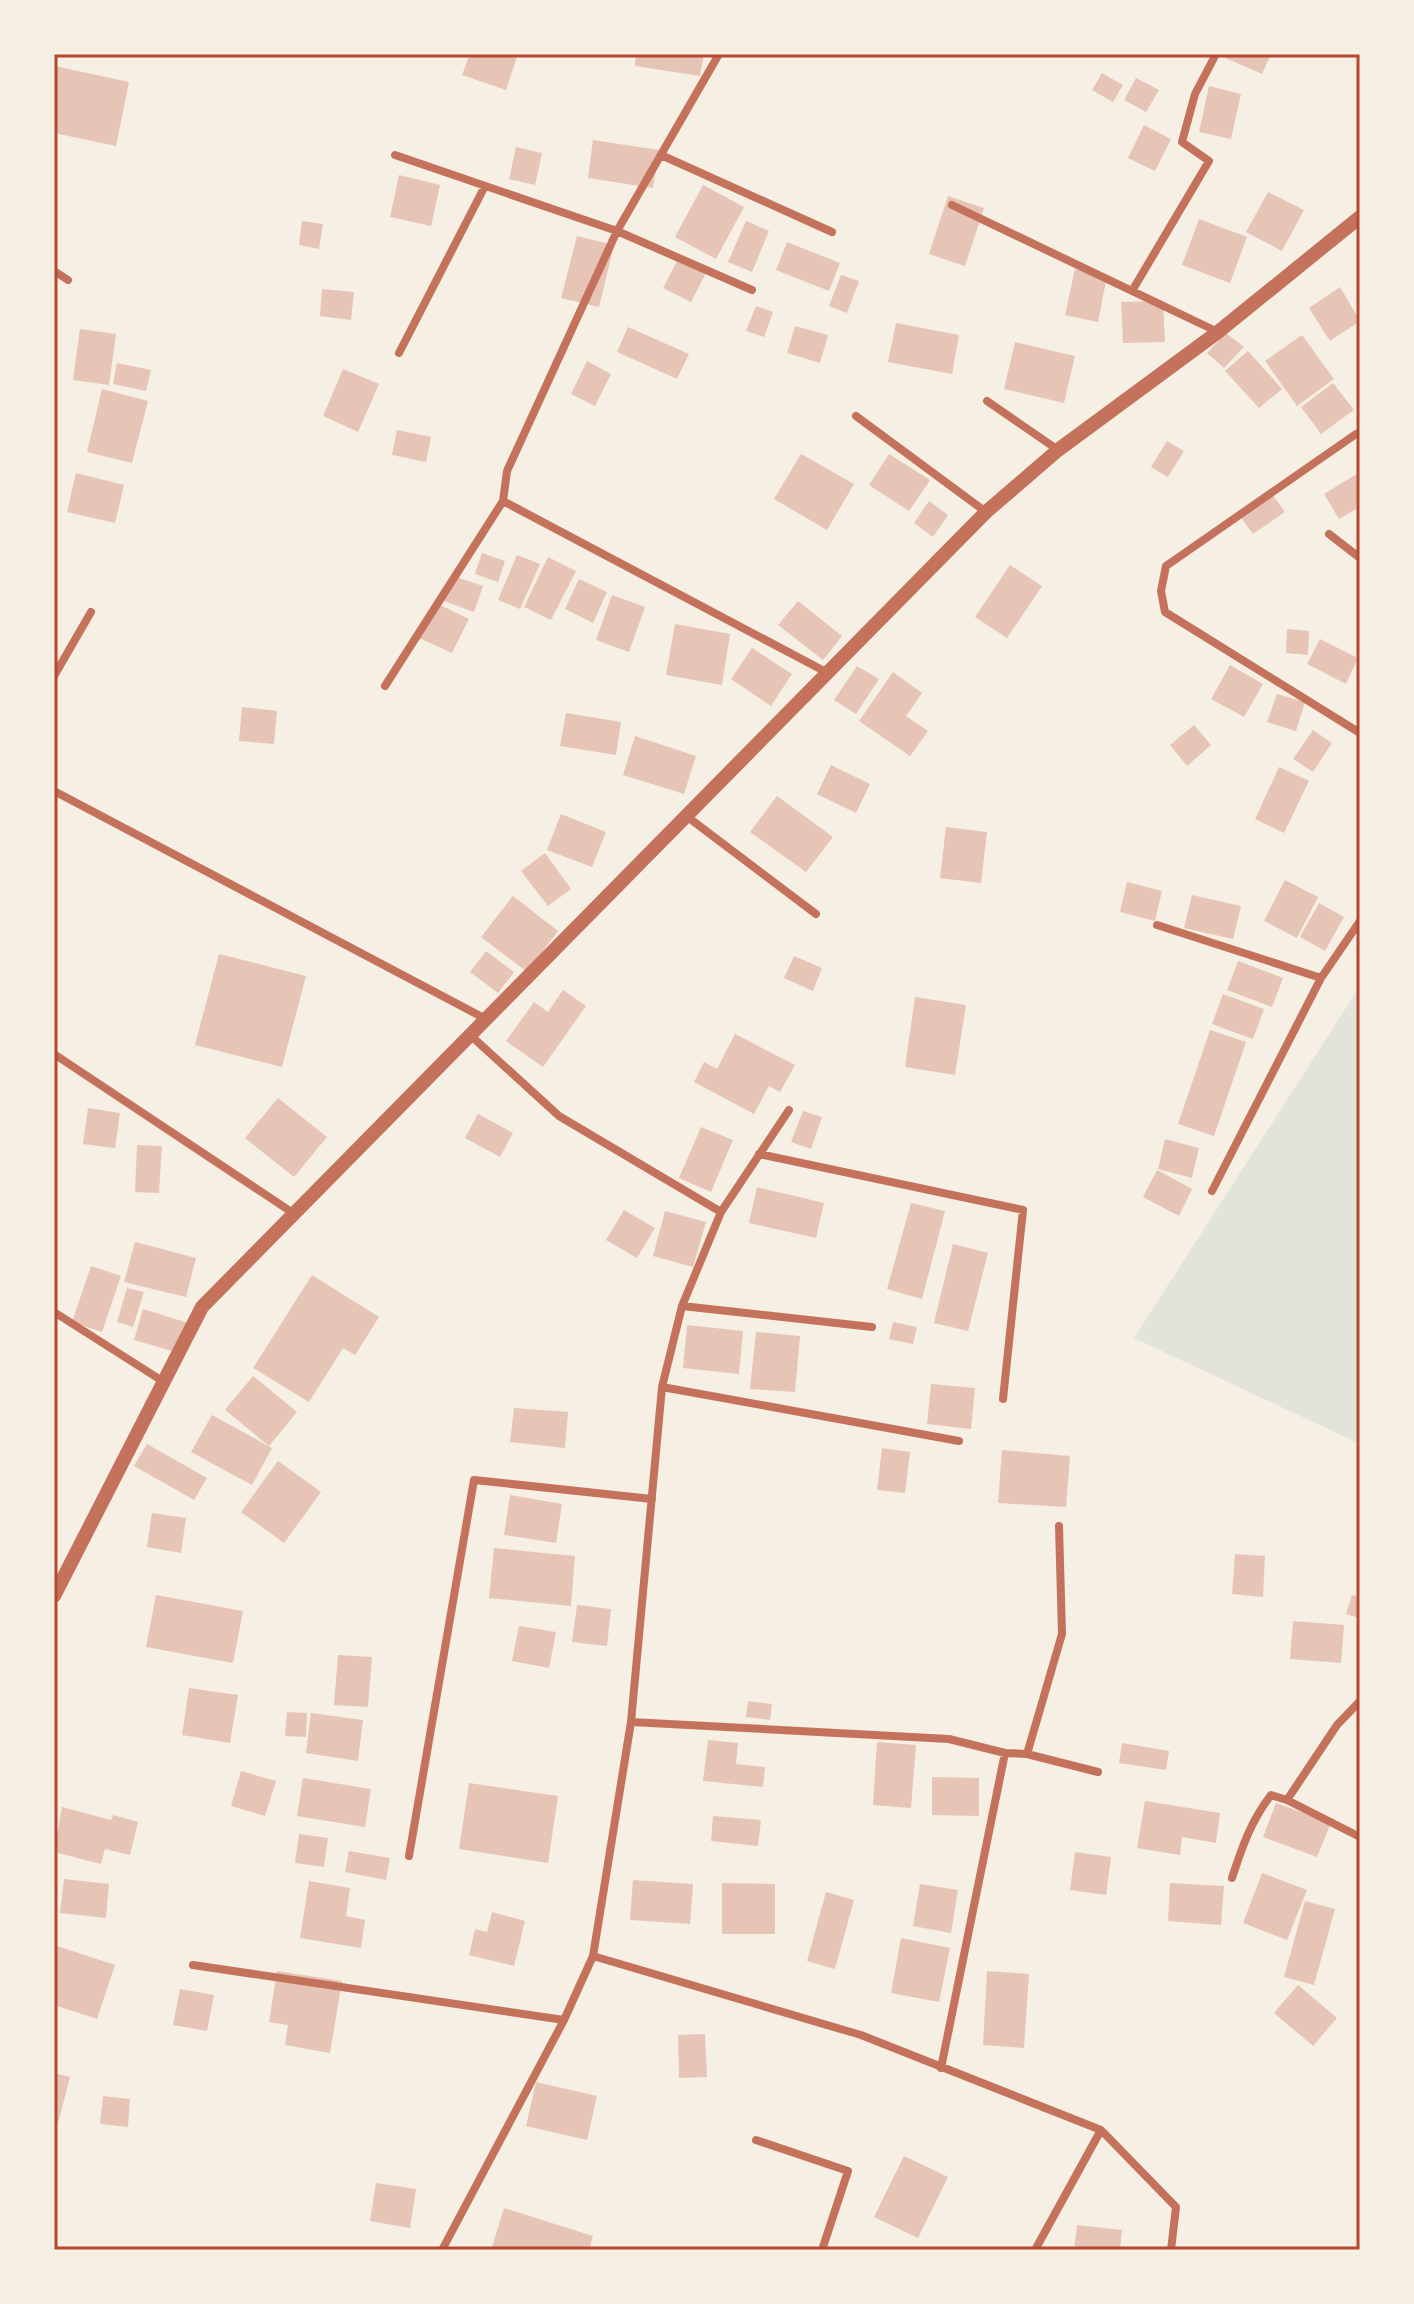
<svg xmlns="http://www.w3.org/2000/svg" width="1414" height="2304" font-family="'Sofia Sans Condensed',sans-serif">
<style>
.green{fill:#e2e4dc}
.building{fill:#e6c5b7}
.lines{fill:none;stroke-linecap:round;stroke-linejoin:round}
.minor{stroke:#c5725c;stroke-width:8}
.tertiary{stroke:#c5725c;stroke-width:14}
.neatline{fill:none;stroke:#b5482f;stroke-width:3}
</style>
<rect width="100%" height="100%" fill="#f6efe4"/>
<path class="green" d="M1360 986V1444L1134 1338Z"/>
<path class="building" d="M470 54H518L506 90 462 75Z
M636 54H704L700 76 635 66Z
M1227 54H1271L1262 74 1225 58Z
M55 66 129 82 116 146 54 133Z
M1102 73 1123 85 1113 102 1092 90Z
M1136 78 1159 90 1146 112 1124 100Z
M1209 86 1241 94 1231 139 1199 132Z
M1144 125 1171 139 1155 171 1128 158Z
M593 140 659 150 653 188 588 178Z
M516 147 542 153 535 185 509 179Z
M399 175 440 185 431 226 390 217Z
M703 185 744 207 716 259 675 237Z
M1268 192 1304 210 1282 251 1246 232Z
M948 196 984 208 965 266 929 254Z
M1199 219 1247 237 1230 283 1182 265Z
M302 221 323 224 319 249 299 245Z
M746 221 769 231 752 272 728 262Z
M577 236 614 245 599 307 561 298Z
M787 242 840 263 829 291 776 270Z
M679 257 707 271 691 302 663 288Z
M1075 269 1107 276 1098 322 1065 315Z
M841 275 859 281 847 313 829 306Z
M1340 287 1360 321 1330 341 1309 308Z
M322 289 354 292 351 320 320 316Z
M1163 301 1165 342 1123 343 1121 302Z
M756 306 773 312 764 337 746 331Z
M896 323 959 335 952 374 888 362Z
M795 326 828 335 820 363 787 353Z
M628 327 689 354 677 379 617 352Z
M80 329 116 334 109 385 73 380Z
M1226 333 1244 347 1224 368 1207 353Z
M1302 335 1334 379 1297 406 1265 361Z
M1015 342 1075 356 1064 403 1004 389Z
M1248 351 1282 389 1259 408 1225 371Z
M587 361 611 374 595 406 571 394Z
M117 363 151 370 146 391 113 384Z
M343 369 379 384 358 432 323 416Z
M1333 383 1354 410 1321 434 1301 407Z
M102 389 148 401 132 463 87 452Z
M397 430 431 437 426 462 392 455Z
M1167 441 1184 451 1168 477 1151 467Z
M801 454 854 484 827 530 774 499Z
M889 454 930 480 909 511 869 485Z
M1360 472V507L1339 519 1324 494Z
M76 473 124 485 115 523 67 512Z
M1272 494 1285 512 1253 534 1240 516Z
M929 501 948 515 933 537 914 523Z
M482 553 505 561 498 582 475 574Z
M517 555 540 564 520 609 498 600Z
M548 557 576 571 551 620 524 607Z
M1010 565 1042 586 1007 638 975 617Z
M453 576 483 586 474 612 444 601Z
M579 579 607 592 593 623 565 609Z
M612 595 645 607 629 652 596 640Z
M798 601 842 636 823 660 778 625Z
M436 603 469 619 452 653 419 638Z
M675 624 730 634 722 685 666 675Z
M1287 629 1309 631 1308 655 1286 653Z
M1320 639 1358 658 1346 684 1307 664Z
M752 648 792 674 771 706 731 679Z
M1230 665 1263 684 1244 717 1211 699Z
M857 666 879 679 856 714 834 700Z
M893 672 922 693 906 716 928 731 910 756 859 721Z
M1277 694 1305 702 1296 731 1267 722Z
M242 707 277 711 274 744 239 741Z
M566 713 621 722 616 755 560 746Z
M1194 725 1211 745 1187 766 1170 745Z
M1313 730 1332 743 1313 772 1293 759Z
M635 736 696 756 684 794 623 775Z
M831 765 870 784 856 813 817 794Z
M1279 767 1309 781 1284 833 1255 819Z
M777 796 833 837 806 872 750 832Z
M561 814 606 832 592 867 547 850Z
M946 827 987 832 981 883 940 878Z
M545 853 571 889 548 906 521 871Z
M1285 880 1318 897 1297 938 1264 921Z
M1127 882 1162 891 1155 921 1120 912Z
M1192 895 1241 906 1233 939 1184 928Z
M513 896 558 931 527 972 481 937Z
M1319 903 1344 917 1325 951 1300 937Z
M486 951 514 972 498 993 470 972Z
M219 954 306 976 282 1067 195 1045Z
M794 956 822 968 813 991 784 978Z
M1238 961 1283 978 1272 1007 1227 990Z
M563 990 586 1006 543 1067 506 1041 534 1002 548 1012Z
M1223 994 1264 1009 1253 1039 1212 1024Z
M915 997 966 1005 955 1075 905 1067Z
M1210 1030 1246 1042 1214 1136 1178 1124Z
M735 1034 795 1065 780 1092 769 1086 754 1114 694 1082 704 1062 717 1069Z
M278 1098 327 1137 294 1177 245 1138Z
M88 1108 120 1113 115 1148 83 1144Z
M803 1111 822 1117 811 1149 791 1142Z
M478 1114 513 1133 500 1157 465 1138Z
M701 1127 733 1140 711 1192 679 1178Z
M1165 1139 1199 1148 1192 1178 1158 1169Z
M137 1145 162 1146 159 1193 135 1192Z
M1157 1170 1192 1189 1179 1216 1143 1197Z
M757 1187 824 1203 816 1238 749 1223Z
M911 1203 945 1211 922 1299 887 1289Z
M624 1210 655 1228 637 1258 606 1240Z
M665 1211 706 1222 693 1267 653 1256Z
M135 1242 196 1258 186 1297 124 1282Z
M953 1244 988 1253 968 1331 934 1323Z
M91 1266 121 1276 102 1332 72 1322Z
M312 1275 379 1317 355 1355 343 1348 309 1402 253 1368Z
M127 1288 144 1292 133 1327 117 1322Z
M143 1309 188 1323 179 1353 134 1340Z
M893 1322 917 1327 913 1344 889 1339Z
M687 1325 743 1331 739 1374 683 1368Z
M756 1332 800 1336 795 1392 750 1389Z
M253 1376 297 1412 269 1446 225 1410Z
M931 1384 975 1388 971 1429 927 1424Z
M514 1408 568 1412 565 1448 510 1442Z
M212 1415 272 1448 252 1485 191 1452Z
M147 1444 207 1478 194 1500 134 1466Z
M882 1448 910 1452 905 1493 877 1490Z
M1002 1450 1070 1456 1066 1507 998 1503Z
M278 1461 321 1492 284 1543 241 1512Z
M510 1495 562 1504 556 1543 504 1535Z
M152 1513 186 1518 181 1553 147 1547Z
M494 1548 575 1556 571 1606 489 1598Z
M1235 1554 1265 1556 1263 1597 1232 1594Z
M156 1595 243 1611 233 1663 146 1647Z
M1352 1595 1360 1597V1618L1346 1614Z
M577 1605 611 1609 607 1646 572 1642Z
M1293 1621 1344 1625 1341 1663 1290 1659Z
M519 1626 556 1632 549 1668 512 1661Z
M338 1655 372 1657 368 1707 334 1705Z
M189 1688 238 1695 230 1743 182 1735Z
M748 1701 772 1704 770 1720 746 1717Z
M287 1712 307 1713 306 1737 285 1736Z
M311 1713 363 1720 358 1761 306 1753Z
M708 1740 738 1743 736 1764 765 1767 763 1787 703 1781Z
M877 1742 916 1745 911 1808 873 1805Z
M1122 1743 1169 1751 1166 1770 1119 1763Z
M241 1771 276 1781 265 1816 231 1806Z
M932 1777 979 1778V1816L932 1815Z
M303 1778 371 1789 365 1827 297 1816Z
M469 1783 558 1796 548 1863 459 1849Z
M1145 1801 1220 1813 1216 1843 1182 1837 1180 1855 1137 1848Z
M1276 1803 1331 1823 1317 1857 1263 1837Z
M62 1807 111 1820 113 1815 138 1822 130 1855 105 1849 101 1864 54 1852Z
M713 1816 761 1820 758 1846 711 1841Z
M299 1834 328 1838 324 1867 295 1863Z
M349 1851 390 1858 386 1880 345 1872Z
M1075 1852 1111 1857 1106 1895 1070 1890Z
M1262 1873 1307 1890 1287 1940 1243 1923Z
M64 1879 109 1884 106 1918 60 1913Z
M633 1880 693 1884 690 1924 630 1920Z
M309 1881 350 1888 346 1916 365 1920 361 1948 300 1938Z
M722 1883 775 1884V1934H722Z
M1170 1883 1224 1886 1221 1925 1168 1921Z
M920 1884 958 1890 951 1933 913 1926Z
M826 1892 854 1900 835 1969 807 1961Z
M1305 1901 1335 1909 1314 1985 1284 1977Z
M492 1912 525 1921 514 1966 469 1955 475 1929 487 1932Z
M901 1938 950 1948 939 2002 891 1993Z
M54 1945 115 1965 97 2019 54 2005Z
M277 1971 342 1981 330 2053 285 2045 288 2025 269 2022Z
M987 1971 1029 1974 1024 2048 983 2045Z
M1298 1985 1337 2018 1313 2046 1274 2013Z
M180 1989 214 1995 207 2031 173 2025Z
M705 2034 707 2077 679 2078 678 2035Z
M54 2073 70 2077 58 2123 54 2122Z
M536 2082 597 2096 587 2140 526 2126Z
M103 2096 130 2099 128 2127 100 2124Z
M904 2156 948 2177 918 2238 874 2217Z
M376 2183 416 2189 410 2228 370 2221Z
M504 2208 593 2236 589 2250H502L492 2247Z
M1077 2225 1122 2230 1120 2250H1074Z"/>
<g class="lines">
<path class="minor" d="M719 54 617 231 507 471 503 501 826 672
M395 155 617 231 752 290
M661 155 832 232
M952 205 1218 332
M54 271 68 280
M1132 291 1209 161 1182 142 1195 94 1216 54
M399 353 485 186
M987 401 1058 450
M856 416 986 512
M1356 434 1166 566 1161 591 1165 612 1360 733
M1329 534 1360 558
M54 676 91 612
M385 686 503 501
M54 791 484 1018
M685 815 816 914
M1157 925 1321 978
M54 1054 293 1213
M759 1154 1023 1210 1003 1399
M1212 1191 1321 978 1360 921
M721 1212 789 1110
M682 1306 872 1327
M54 1312 164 1382
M662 1387 959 1441
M1360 1701 1337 1725 1287 1800 1360 1837
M631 1722 949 1739 1005 1753 1027 1754 1062 1634 1059 1526
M1027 1754 1098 1772
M409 1856 474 1480 652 1499
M1232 1878C1242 1847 1251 1821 1271 1795L1287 1800
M593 1956 861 2035 1101 2130 1176 2207 1171 2250
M193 1965 564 2020
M941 2068 1005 1753
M756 2140 848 2171 822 2250
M442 2250 564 2020 593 1956 631 1722 662 1387 682 1306 721 1212 559 1116 469 1034
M1035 2250 1101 2130"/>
<path class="tertiary" d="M54 1596 202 1307 986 512 1058 450 1218 332 1360 217"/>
</g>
<rect width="1414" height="2304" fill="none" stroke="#f6efe4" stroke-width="112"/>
<rect x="56" y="56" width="1302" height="2192" class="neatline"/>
</svg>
